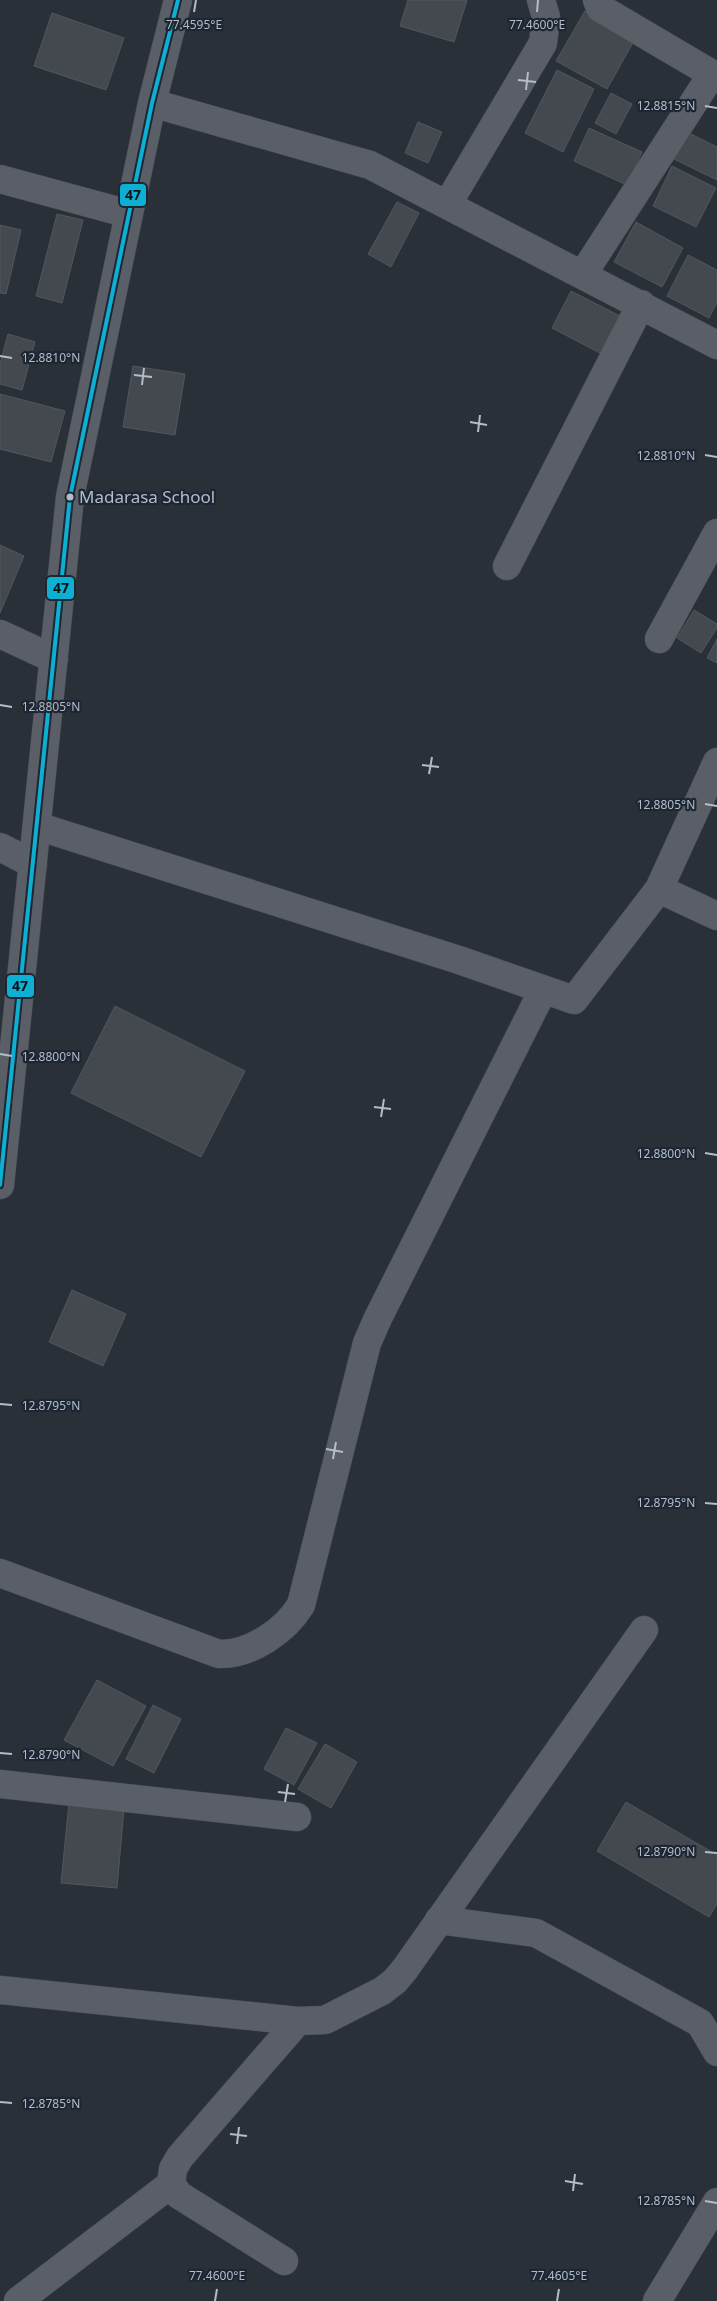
<svg xmlns="http://www.w3.org/2000/svg" width="717" height="2301" font-family="'Noto Sans',sans-serif">
<style>
.building{fill:#444950;stroke:#52575f}
.lines{fill:none;stroke-linecap:round;stroke-linejoin:round}
.minor-casing{stroke:#484c53;stroke-width:29}
.minor{stroke:#5a5e66;stroke-width:28}
.bus-1-casing{stroke:#1d2633;stroke-width:8}
.bus-1{stroke:#0dafd3;stroke-width:4}
.ticks{fill:none;stroke:#b4bcc9;stroke-width:2}
.bus-dot{fill:#b4bcc9;stroke:#1d2633;stroke-width:2}
.labels{text-anchor:middle;stroke-width:4.5;stroke-linejoin:round;paint-order:stroke}
.bus-label{font-size:17px;fill:#b4bcc9;stroke:#1d2633;text-anchor:start}
.ticks-label{font-size:12px;text-anchor:middle;fill:#b4bcc9;stroke:#1d2633;stroke-width:4.5;stroke-linejoin:round;paint-order:stroke}
.line-badge{stroke:#1d2633;stroke-width:2}
.pale-badge-label{font-size:14px;text-anchor:middle;font-weight:bold;fill:#111}
</style>
<rect width="100%" height="100%" fill="#2a3038"/>
<path class="building" d="M408 0H467L454 42 400 26Z
M585 11 635 39 607 89 556 61Z
M52 13 124 38 106 90 34 66Z
M557 70 594 89 563 152 525 133Z
M611 93 632 104 616 134 595 123Z
M418 122 442 132 428 163 405 153Z
M589 128 642 152 627 185 574 161Z
M685 131 717 147V180L672 158Z
M672 166 716 188 696 227 653 206Z
M397 202 419 213 391 267 368 254Z
M57 214 83 220 62 303 36 296Z
M636 222 683 248 662 287 614 262Z
M0 225 21 230 6 294 0 293Z
M688 255 717 270V302L709 318 667 296Z
M571 291 620 316 600 353 552 328Z
M8 334 35 342 22 390 0 384V364Z
M133 366 185 374 175 435 123 427Z
M0 394 65 411 51 462 0 449Z
M0 545 24 556 0 613Z
M694 610 717 624V628L701 653 677 638Z
M717 639V663L707 658Z
M115 1006 245 1071 201 1157 71 1093Z
M72 1290 126 1314 103 1366 49 1342Z
M97 1680 146 1706 113 1766 64 1740Z
M153 1705 181 1719 154 1773 126 1759Z
M286 1728 317 1743 294 1785 264 1769Z
M325 1744 357 1762 331 1808 298 1789Z
M626 1802 717 1855V1904L709 1917 597 1851Z
M69 1803 124 1808 117 1888 61 1883Z"/>
<g class="lines">
<defs>
<path id="minor" d="M152 103 370 165 717 345
M0 179 129 214
M447 205 543 43 546 17 541 0
M583 274 712 74 600 8 597 0
M507 566 641 304
M0 634 54 659
M659 639 717 533
M37 826 459 960 574 1000 659 889 717 762
M0 847 33 864
M659 889 717 916
M0 1185 70 497 152 103 178 0
M0 1573 219 1654C250 1655 285 1631 301 1605L367 1343 378 1318 543 990
M0 1784 297 1817
M439 1920 536 1933 700 2023 717 2052
M0 1990 298 2021 325 2020 382 1991 395 1981 405 1969 644 1630
M284 2261 179 2195 171 2184 173 2169 180 2157 298 2021
M18 2301 171 2184
M657 2301 717 2202"/>
</defs>
<use href="#minor" class="minor-casing"/>
<use href="#minor" class="minor"/>
<defs>
<path id="bus-1" d="M0 1185 70 497 152 103 178 0"/>
</defs>
<use href="#bus-1" class="bus-1-casing"/>
<use href="#bus-1" class="bus-1"/>
</g>
<path class="ticks" d="M194 12 196 0M537 12 538 0M518 80 536 82M526 90 528 72M705 106 717 108M0 356 12 358M134 375 152 377M142 385 144 368M470 422 487 425M478 432 480 415M705 455 717 457M0 705 12 707M422 765 439 767M429 774 432 757M705 804 717 806M0 1054 12 1056M374 1107 391 1109M381 1117 384 1099M705 1153 717 1155M0 1404 12 1405M326 1449 343 1452M333 1459 336 1442M705 1503 717 1504M0 1753 12 1754M278 1792 295 1794M285 1802 288 1784M705 1852 717 1853M0 2102 12 2103M230 2134 247 2136M237 2144 239 2127M565 2181 583 2184M573 2191 575 2174M705 2201 717 2203M215 2301 217 2289M557 2301 559 2289"/>
<circle class="bus-dot" cx="70" cy="497" r="4.5"/>
<g class="labels">
<g class="bus-label">
<text x="79" y="503">Madarasa School</text>
</g>
</g>
<g class="ticks-label">
<text x="194" y="29">77.4595°E</text>
<text x="537" y="29">77.4600°E</text>
<text x="666" y="110">12.8815°N</text>
<text x="51" y="362">12.8810°N</text>
<text x="666" y="460">12.8810°N</text>
<text x="51" y="711">12.8805°N</text>
<text x="666" y="809">12.8805°N</text>
<text x="51" y="1061">12.8800°N</text>
<text x="666" y="1158">12.8800°N</text>
<text x="51" y="1410">12.8795°N</text>
<text x="666" y="1507">12.8795°N</text>
<text x="51" y="1759">12.8790°N</text>
<text x="666" y="1856">12.8790°N</text>
<text x="51" y="2108">12.8785°N</text>
<text x="666" y="2205">12.8785°N</text>
<text x="217" y="2280">77.4600°E</text>
<text x="559" y="2280">77.4605°E</text>
</g>
<g class="line-badge">
<rect x="119" y="183" width="28" height="24" rx="5" fill="#0dafd3"/>
<rect x="46" y="576" width="29" height="24" rx="5" fill="#0dafd3"/>
<rect x="6" y="974" width="29" height="24" rx="5" fill="#0dafd3"/>
</g>
<g class="pale-badge-label">
<text x="133" y="200">47</text>
<text x="61" y="593">47</text>
<text x="20" y="991">47</text>
</g>
</svg>
